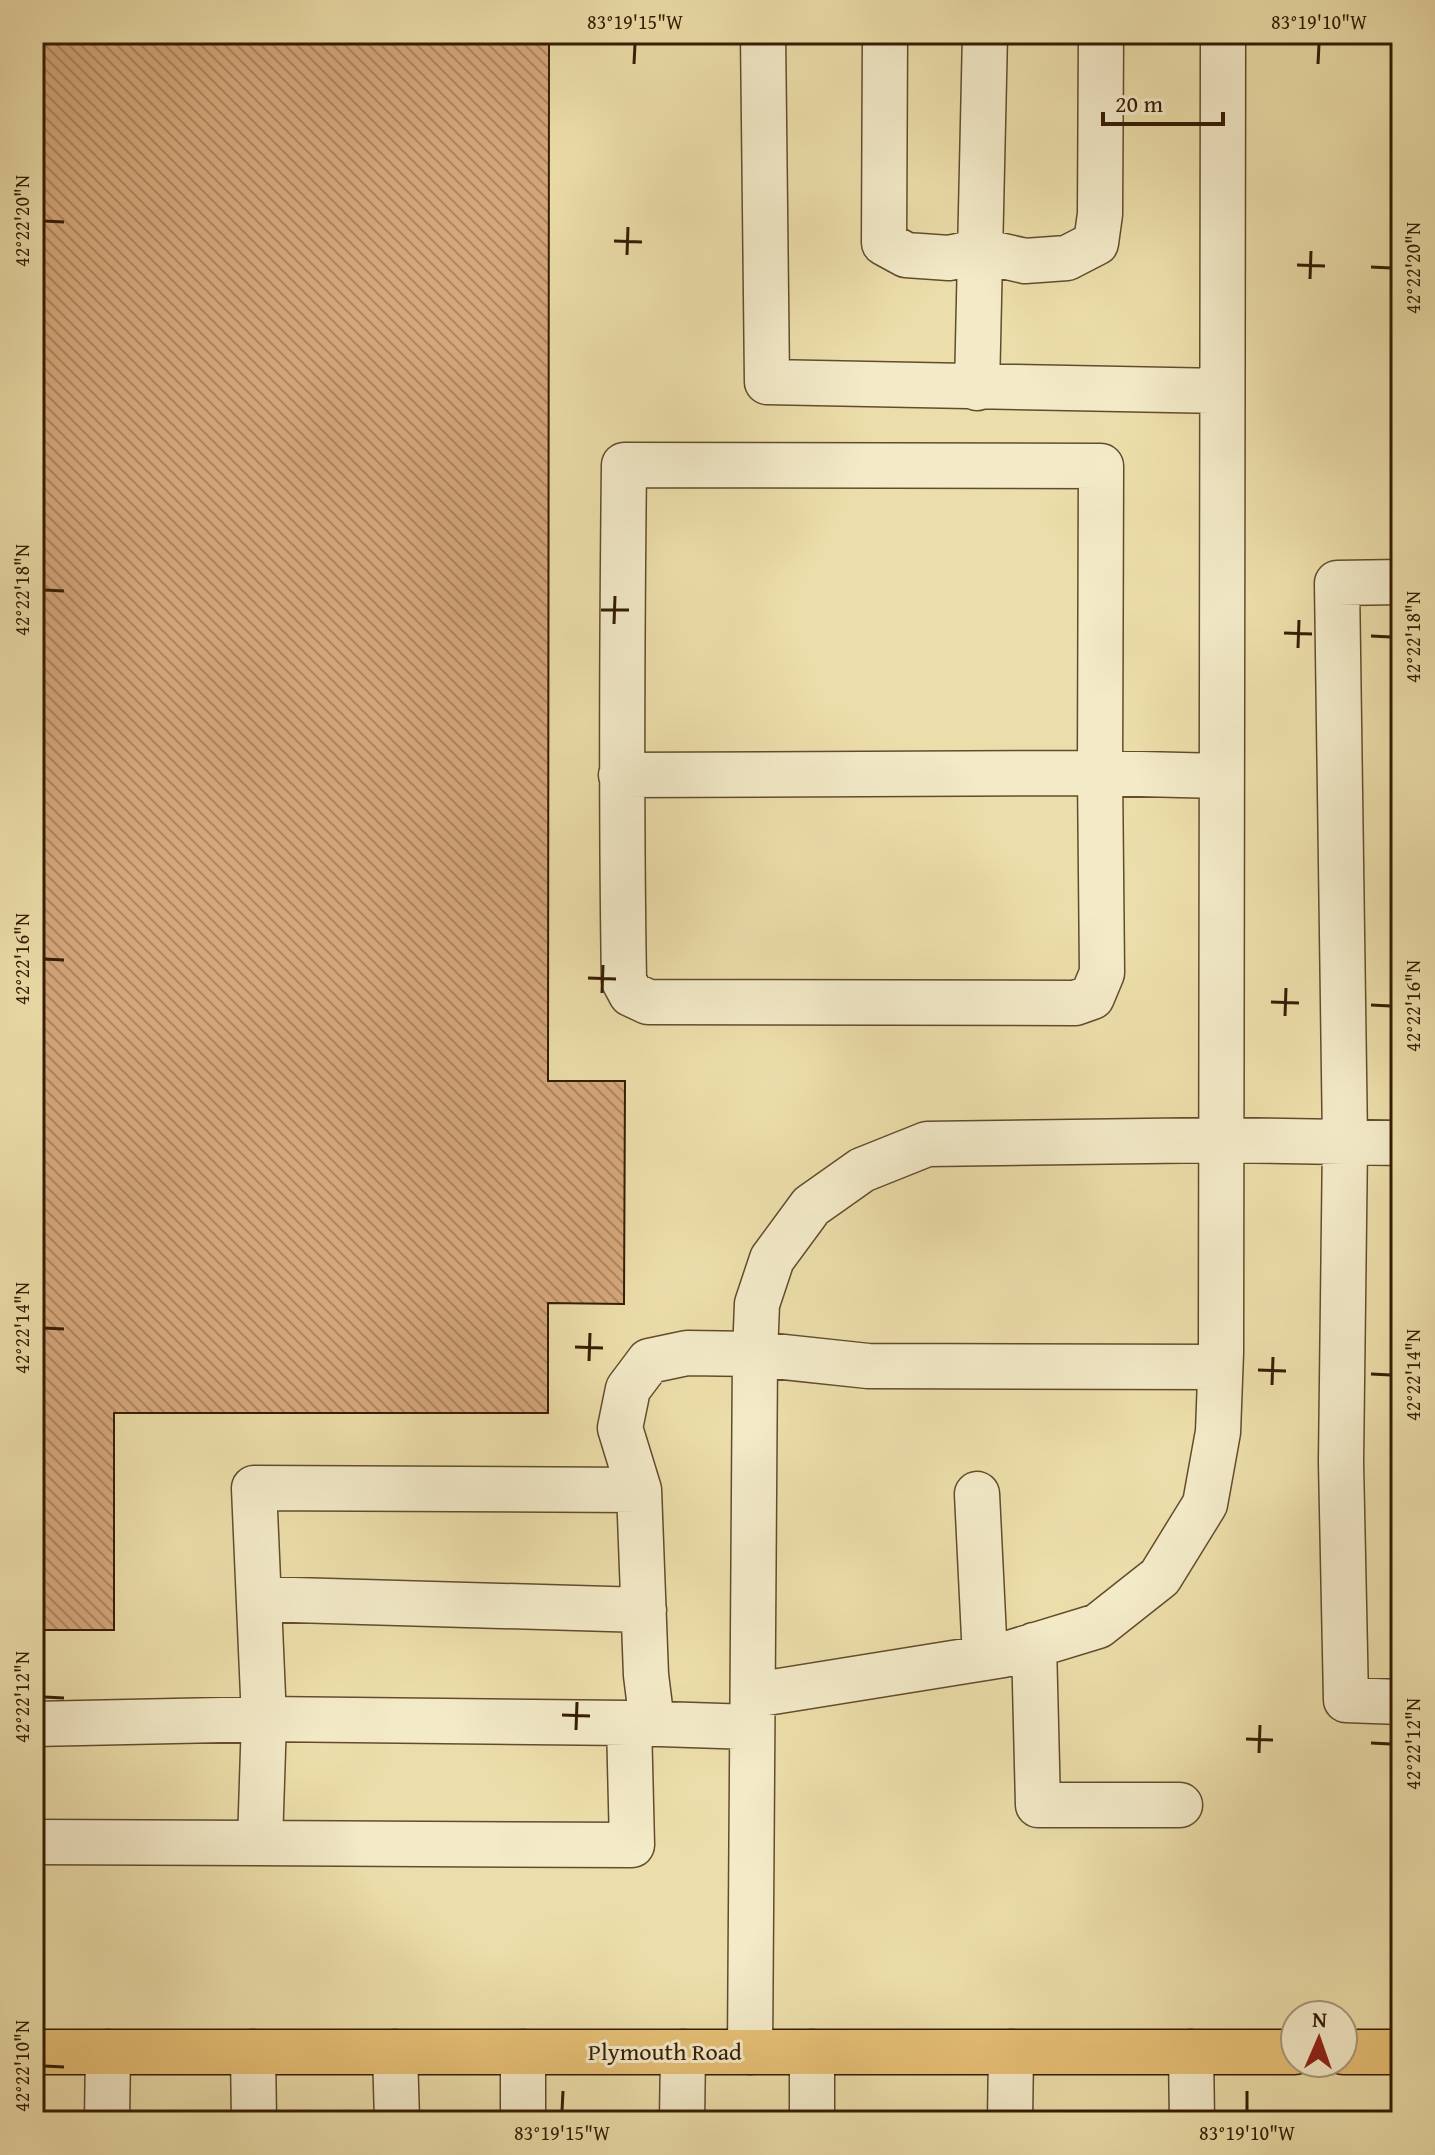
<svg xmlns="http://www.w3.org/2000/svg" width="1435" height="2155" font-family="'Gentium Book Plus',serif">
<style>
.building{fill:url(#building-back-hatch);stroke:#341c03;stroke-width:2}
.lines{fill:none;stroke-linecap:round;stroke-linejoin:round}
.minor-casing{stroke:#624c2d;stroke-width:47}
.major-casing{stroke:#341c03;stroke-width:47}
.minor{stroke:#f3eac8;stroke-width:44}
.major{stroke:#e6bf75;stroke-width:44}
.ticks{fill:none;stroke:#341c03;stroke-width:3}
.labels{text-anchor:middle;stroke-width:6;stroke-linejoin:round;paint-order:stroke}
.street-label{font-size:24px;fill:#341c03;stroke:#f3eac8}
.neatline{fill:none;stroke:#341c03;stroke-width:3}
.ticks-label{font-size:20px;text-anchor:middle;fill:#341c03}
</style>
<defs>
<pattern id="building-back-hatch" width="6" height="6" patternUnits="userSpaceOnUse" patternTransform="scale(2)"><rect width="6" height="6" fill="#d6a77b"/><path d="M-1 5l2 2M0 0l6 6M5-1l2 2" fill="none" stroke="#ae8763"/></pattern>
</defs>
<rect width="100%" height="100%" fill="#ecdeaa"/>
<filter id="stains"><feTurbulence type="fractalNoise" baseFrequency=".0025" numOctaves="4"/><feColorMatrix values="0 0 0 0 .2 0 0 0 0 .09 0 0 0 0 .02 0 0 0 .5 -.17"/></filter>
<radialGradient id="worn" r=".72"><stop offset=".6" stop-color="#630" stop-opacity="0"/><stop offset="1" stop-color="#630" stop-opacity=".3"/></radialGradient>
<path class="building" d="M34 34H549L548 1081H625L624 1304 548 1303V1413H114V1630H34Z"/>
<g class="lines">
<defs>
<path id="minor" d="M763 34 767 382 1222 391
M885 34 884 243 906 255 949 258 981 251 1025 261 1067 258 1096 243 1100 214 1101 34
M977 388 985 34
M1401 582 1337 583 1345 1142 1341 1462 1346 1700 1401 1702
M621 775 1100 773 1102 973 1092 997 1075 1003 648 1002 631 994 624 981C621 809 622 637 624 465L1101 466 1100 773 1221 776
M639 1490 620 1428 628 1389 649 1361 687 1353 755 1354 868 1366 1220 1367
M977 1494 985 1658
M259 1599 644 1610
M1034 1645 1038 1805H1180
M754 1695 1003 1655 1098 1626 1160 1577 1205 1504 1218 1432 1221 1353 1223 34
M34 1724 264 1719 629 1723
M34 1842 632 1845 629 1723 752 1727
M260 1843 264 1719 254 1488 639 1490 646 1675 652 1723
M253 2052 254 2121
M395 2052 397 2121
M523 2052V2121
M750 2052 755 1354 757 1304 772 1259 811 1206 862 1170 927 1144 1221 1140 1401 1143
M1191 2052 1192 2121
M107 2121 108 2052
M682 2121 683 2052
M812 2121V2052
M1010 2121 1011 2052"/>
<path id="major" d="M34 2052H1295
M1343 2052H1401"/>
</defs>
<use href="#minor" class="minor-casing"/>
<use href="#major" class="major-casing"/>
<use href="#minor" class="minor"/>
<use href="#major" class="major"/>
</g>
<path class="ticks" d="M634 64 635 44M1318 64 1319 44M44 221 64 222M614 241 642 242M627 255 628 227M1297 265 1325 266M1371 267 1391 268M1310 279 1311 251M44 590 64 591M601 610H629M614 624 615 596M1284 633 1312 634M1371 636 1391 637M1298 648 1299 620M44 959 64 960M588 978 616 979M602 993 603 965M1271 1002 1299 1003M1371 1005 1391 1006M1285 1016 1286 988M44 1328 64 1329M575 1347 603 1348M589 1361 590 1333M1258 1370 1286 1371M1371 1374 1391 1375M1272 1385 1273 1357M44 1697 64 1698M562 1715 590 1716M576 1730 577 1702M1246 1739 1273 1740M1371 1743 1391 1744M1259 1753 1260 1725M44 2066 64 2067M562 2111 563 2091M1247 2111V2091"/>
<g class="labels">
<g class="street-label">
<text x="665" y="2060">Plymouth Road</text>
</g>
</g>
<rect width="1435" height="2155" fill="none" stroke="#ecdeaa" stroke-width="88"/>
<g transform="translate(1319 2039) rotate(2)"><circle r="38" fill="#f3eac8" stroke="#a79879" stroke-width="2"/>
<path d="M0-6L14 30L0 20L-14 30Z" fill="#8f2418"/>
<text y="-12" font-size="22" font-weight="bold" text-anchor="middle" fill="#341c03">N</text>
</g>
<path d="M1103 112v12h120v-12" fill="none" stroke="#341c03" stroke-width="4"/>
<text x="1115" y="112" font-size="24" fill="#341c03" stroke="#f3eac8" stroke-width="6" paint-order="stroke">20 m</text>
<rect x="44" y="44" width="1347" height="2067" class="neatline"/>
<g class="ticks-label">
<text x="635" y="29">83°19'15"W</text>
<text x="1319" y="29">83°19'10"W</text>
<text transform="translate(22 221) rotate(-90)" y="7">42°22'20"N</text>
<text transform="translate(1413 268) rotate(-90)" y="7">42°22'20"N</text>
<text transform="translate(22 590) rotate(-90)" y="7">42°22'18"N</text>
<text transform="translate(1413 637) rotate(-90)" y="7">42°22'18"N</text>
<text transform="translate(22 959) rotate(-90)" y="7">42°22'16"N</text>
<text transform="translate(1413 1006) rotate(-90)" y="7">42°22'16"N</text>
<text transform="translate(22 1328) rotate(-90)" y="7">42°22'14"N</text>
<text transform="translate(1413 1375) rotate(-90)" y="7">42°22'14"N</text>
<text transform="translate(22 1697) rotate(-90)" y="7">42°22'12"N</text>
<text transform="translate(1413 1744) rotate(-90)" y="7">42°22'12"N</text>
<text transform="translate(22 2066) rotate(-90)" y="7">42°22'10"N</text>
<text x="562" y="2140">83°19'15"W</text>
<text x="1247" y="2140">83°19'10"W</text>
</g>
<rect width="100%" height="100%" filter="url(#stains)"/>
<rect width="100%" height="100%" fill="url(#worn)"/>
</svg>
